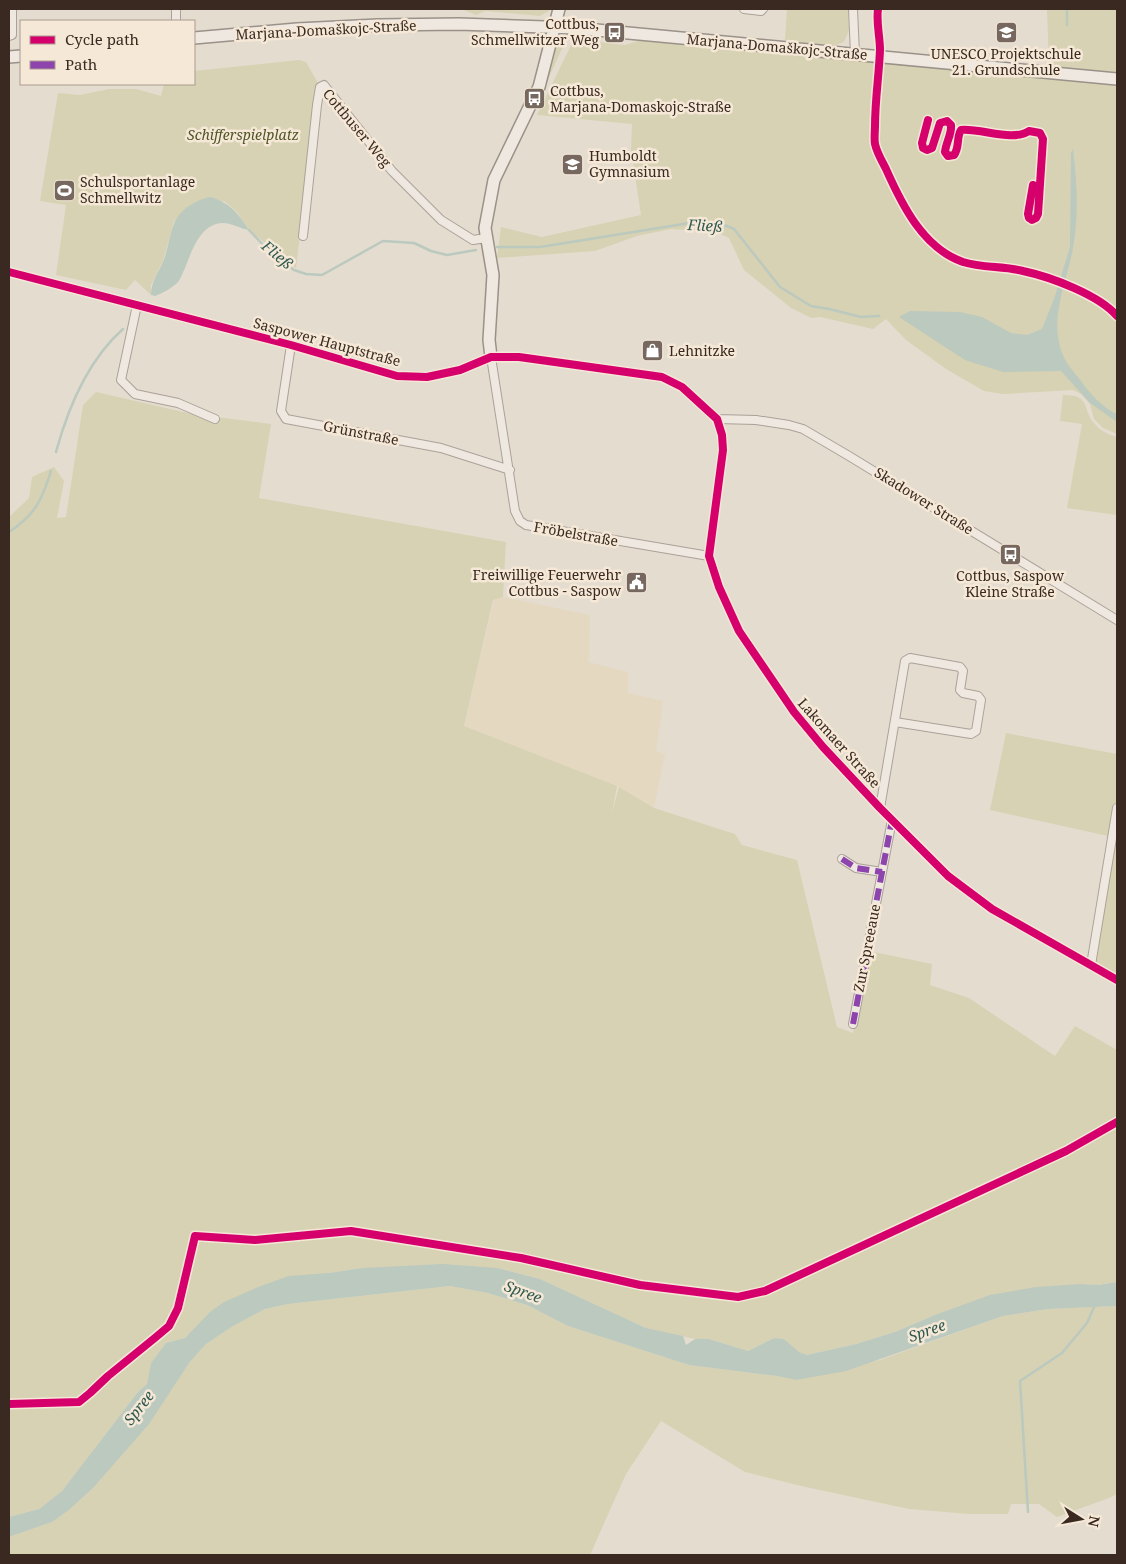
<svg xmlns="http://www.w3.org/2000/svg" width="1126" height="1564" font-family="'Noto Serif',serif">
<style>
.farmland{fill:#e4d8c1}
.green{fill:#d7d2b3}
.water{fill:#bbc9be}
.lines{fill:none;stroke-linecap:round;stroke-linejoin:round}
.stream{stroke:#bbc9be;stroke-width:2.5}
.street-casing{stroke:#aba198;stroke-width:10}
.secondary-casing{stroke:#9a9188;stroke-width:14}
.street{stroke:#eee8e1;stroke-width:8}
.secondary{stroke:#eee8e1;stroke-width:11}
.quiet{stroke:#8e44ad;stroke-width:6;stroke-dasharray:12 6;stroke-linecap:butt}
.cycleway-casing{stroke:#f5e8d7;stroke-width:11}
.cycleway{stroke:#d6006c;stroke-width:8}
.labels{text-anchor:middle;stroke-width:5;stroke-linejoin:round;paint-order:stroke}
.poi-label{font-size:14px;fill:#3a2920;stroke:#f5e8d7;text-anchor:start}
.street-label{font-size:14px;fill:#3a2920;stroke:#f5e8d7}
.park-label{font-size:14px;font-style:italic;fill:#505528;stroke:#f5e8d7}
.water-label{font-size:15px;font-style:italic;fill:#305950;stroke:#f5e8d7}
</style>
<rect width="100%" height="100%" fill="#e5dcd0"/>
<path class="farmland" d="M503 597 590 615 589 662 628 672V693L663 701 656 751 665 754 654 808 617 786 464 726 494 600Z"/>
<path class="green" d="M461 9H549V11L540 16 485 11 476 15Z
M787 9H848L849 30 845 40 842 43 832 46 785 40Z
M1047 9H1117V72L1049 67Z
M571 33 566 40 540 97 556 40 562 34Z
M574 39 625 45 645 39 1117 85V434L1103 428 1094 419 1090 404 1081 394 1073 390 1003 394 984 391 946 369 906 340 886 319 873 329 820 317 811 318 791 308 744 270 729 238 716 232 671 229 637 236 595 251 497 258 501 227 542 237 641 215 631 150 632 124 537 115Z
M299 60 306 62 318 83 296 268 249 230 237 212 224 201 174 221 163 261 151 285V295L135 280 126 290 56 275 66 205 40 201 58 93 80 95 109 89H136L161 96 164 84H194V71Z
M96 392 192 414 271 424 259 498 506 542 503 597 493 600 464 726 617 786 612 813 619 787 654 808 735 834 742 845 797 860 837 1027 853 1033 869 951 932 964 930 985 969 998 1055 1056 1075 1026 1117 1050V1282L1098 1285 1081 1284 935 1315 895 1332 856 1344 807 1355 799 1352 784 1339 774 1338 748 1351 709 1339H695L646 1328 540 1279 497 1268H362L329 1273 190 1333 185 1338 166 1343 151 1363 147 1384 138 1392 62 1491 39 1509 9 1517V517L29 498 32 477 54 467 64 481 57 518 66 517 83 405Z
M1063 395C1091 395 1082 408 1093 422 1100 431 1107 434 1117 437V515L1067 508 1082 424 1060 421Z
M1006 733 1117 754V977L1088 960 1108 836 990 810Z
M450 1286 488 1293 527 1305 568 1326 689 1365 777 1376 796 1380 880 1360 1003 1316 1048 1309 1117 1306V1494L1109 1498 1057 1517 1039 1504H1011L1008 1514H969L909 1509 801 1486 745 1472 661 1421 626 1474 590 1555H9V1537L52 1522 69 1510 93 1488 133 1441 189 1363 206 1344 233 1326 265 1309 288 1304Z"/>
<path class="water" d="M1073 149C1077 183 1079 214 1073 248 1066 287 1045 325 1067 363 1071 369 1076 375 1081 381 1090 394 1103 408 1117 414V422L1090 403 1061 371 1003 372 965 360 899 317 910 311 960 312 982 317 1011 333 1027 335 1042 329 1054 299 1070 247 1071 153Z
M211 197C231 204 238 213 249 230 241 229 232 223 223 223 201 223 192 250 185 268 183 272 181 278 178 282 172 288 163 293 155 296L151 295C151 282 158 273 163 262 168 250 169 236 174 224 179 210 197 199 211 197Z
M443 1264 497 1268 540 1279 646 1328 683 1336 686 1345 695 1339H709L748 1351 774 1338 784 1339 799 1352 807 1355 856 1344 895 1332 935 1315 990 1295 1036 1287 1081 1284 1098 1285 1117 1282V1306L1048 1309 1003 1316 846 1371 796 1380 777 1376 689 1365 568 1326 527 1305 488 1293 450 1286 288 1304 265 1309 233 1326 206 1344 189 1363 149 1424 93 1488 69 1510 52 1522 9 1537V1517L39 1509 62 1491 138 1392 147 1384 151 1363 166 1343 185 1338 210 1312 224 1302 258 1287 289 1276 329 1273 362 1268Z"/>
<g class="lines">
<path class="stream" d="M1067 25V9
M249 230 271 253 294 270 306 274 322 275 383 241 414 243 431 251 447 255 476 250
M497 247H540L690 223 722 224 734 229 780 287 811 306 829 309 861 317 879 316
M56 452C68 408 88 360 123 329
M9 532C35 515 42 500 51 471
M1028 1512 1020 1381 1062 1353 1087 1323 1095 1305"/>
<defs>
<path id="street" d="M176 9V21
M744 9 761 11 763 9
M853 9 855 54
M9 36 12 35V9
M303 236 317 105 320 87 324 85 392 171 441 220 473 240 486 238
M9 272 291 345 397 376 427 377 460 370 491 357H519L662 377 682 387 717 419
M137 305 121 380 135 394 178 403 215 419
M291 345 281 411 286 419 441 448 510 470
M491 357 515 511 520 521 526 525 709 556
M717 419 722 435 723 450 709 556 719 587 739 631 794 712 823 747 880 808 948 876 992 909 1117 980
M717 419 756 420 789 425 803 429 849 456 1117 620
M880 808 905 661 910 658 960 667 963 671 960 690 963 693 978 696 981 700 976 731 971 734 895 722
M842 859 856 868 882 872
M1091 965 1117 808
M853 1024 892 820"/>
<path id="secondary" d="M194 38 297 29 378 25 459 24 575 28 1117 79
M9 57 21 56
M491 357 489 340 493 275 485 228 494 180 539 87 559 9"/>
</defs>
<use href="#street" class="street-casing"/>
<use href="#secondary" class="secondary-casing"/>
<use href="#street" class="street"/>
<use href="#secondary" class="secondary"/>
<path class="quiet" d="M842 859 856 868 882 872
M853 1024 892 820"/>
<defs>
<path id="cycleway" d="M878 9C876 23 880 36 880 50 879 75 875 100 875 126 875 131 874 139 875 144 877 153 882 161 886 169 902 205 923 248 963 262 982 268 1003 266 1023 271 1051 277 1099 295 1117 316
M928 120 922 143 923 148 927 150 932 148 940 123 947 121 951 125C952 134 946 142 945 152L948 156 954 155C960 147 956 138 961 130 981 128 1013 142 1029 131L1040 133 1043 139 1038 214 1036 218 1032 220 1029 218 1028 214 1033 185
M9 272 291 345 397 376 427 377 460 370 491 357H519L662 377 682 387 717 419 722 435 723 450 709 556 719 587 739 631 794 712 823 747 880 808 948 876 992 909 1117 980
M9 1404 79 1402 90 1393 108 1376 156 1337 169 1326 178 1308 195 1236 255 1240 351 1231 521 1258 640 1285 738 1297 765 1291 1066 1151 1117 1122"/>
</defs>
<use href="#cycleway" class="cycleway-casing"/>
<use href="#cycleway" class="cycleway"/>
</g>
<defs>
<symbol id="bus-square" viewBox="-11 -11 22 22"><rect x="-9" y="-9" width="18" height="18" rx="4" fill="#76685e" stroke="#f5e8d7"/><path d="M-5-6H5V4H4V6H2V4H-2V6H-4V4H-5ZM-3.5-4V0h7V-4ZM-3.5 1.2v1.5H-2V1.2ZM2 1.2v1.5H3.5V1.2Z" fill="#fff"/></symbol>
<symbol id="school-square" viewBox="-11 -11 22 22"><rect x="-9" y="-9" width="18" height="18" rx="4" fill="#76685e" stroke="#f5e8d7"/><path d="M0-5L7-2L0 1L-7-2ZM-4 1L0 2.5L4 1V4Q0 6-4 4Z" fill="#fff"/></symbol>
<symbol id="stadium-square" viewBox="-11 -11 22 22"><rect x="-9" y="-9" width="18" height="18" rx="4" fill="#76685e" stroke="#f5e8d7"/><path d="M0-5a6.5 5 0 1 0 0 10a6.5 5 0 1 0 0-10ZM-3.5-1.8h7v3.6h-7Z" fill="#fff"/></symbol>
<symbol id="shop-square" viewBox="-11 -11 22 22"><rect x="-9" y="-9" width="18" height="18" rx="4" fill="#76685e" stroke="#f5e8d7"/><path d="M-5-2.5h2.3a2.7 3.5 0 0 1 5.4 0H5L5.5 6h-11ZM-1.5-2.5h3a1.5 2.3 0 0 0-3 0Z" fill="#fff"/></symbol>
<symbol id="civic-square" viewBox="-11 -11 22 22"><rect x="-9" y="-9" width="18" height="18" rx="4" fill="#76685e" stroke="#f5e8d7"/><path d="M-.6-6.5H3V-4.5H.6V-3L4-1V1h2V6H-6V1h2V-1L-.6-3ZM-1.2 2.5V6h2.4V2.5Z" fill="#fff"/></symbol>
</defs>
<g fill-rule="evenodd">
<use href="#bus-square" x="602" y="20" width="25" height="25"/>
<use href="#school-square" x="994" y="20" width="25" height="25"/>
<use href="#bus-square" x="522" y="86" width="25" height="25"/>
<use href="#school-square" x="560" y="152" width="25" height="25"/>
<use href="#stadium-square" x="52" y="178" width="25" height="25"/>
<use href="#shop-square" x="640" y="338" width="25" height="25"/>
<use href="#bus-square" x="998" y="542" width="25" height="25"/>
<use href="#civic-square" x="624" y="570" width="25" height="25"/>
</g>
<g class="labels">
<g class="poi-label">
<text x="599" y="29" text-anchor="end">Cottbus,<tspan x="599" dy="16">Schmellwitzer Weg</tspan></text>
<text x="1006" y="59" text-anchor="middle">UNESCO Projektschule<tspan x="1006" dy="16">21. Grundschule</tspan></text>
<text x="550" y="96">Cottbus,<tspan x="550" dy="16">Marjana-Domaskojc-Straße</tspan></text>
<text x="589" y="161">Humboldt<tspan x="589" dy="16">Gymnasium</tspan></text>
<text x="80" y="187">Schulsportanlage<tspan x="80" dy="16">Schmellwitz</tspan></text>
<text x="669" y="356">Lehnitzke</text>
<text x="621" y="580" text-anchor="end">Freiwillige Feuerwehr<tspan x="621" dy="16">Cottbus - Saspow</tspan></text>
<text x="1010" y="581" text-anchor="middle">Cottbus, Saspow<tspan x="1010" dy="16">Kleine Straße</tspan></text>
</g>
<g class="street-label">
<text transform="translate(326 30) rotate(-3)" y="5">Marjana-Domaškojc-Straße</text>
<text transform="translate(777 47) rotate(5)" y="5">Marjana-Domaškojc-Straße</text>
<text transform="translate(357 128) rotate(50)" y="5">Cottbuser Weg</text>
<text transform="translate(327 342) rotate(15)" y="5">Saspower Hauptstraße</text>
<text transform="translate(361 433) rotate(11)" y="5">Grünstraße</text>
<text transform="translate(924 501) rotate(32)" y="5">Skadower Straße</text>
<text transform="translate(576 534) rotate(10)" y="5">Fröbelstraße</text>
<text transform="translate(839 743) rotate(48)" y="5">Lakomaer Straße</text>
<text transform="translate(867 948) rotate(-79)" y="5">Zur Spreeaue</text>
</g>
<g class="park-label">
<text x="243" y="140">Schifferspielplatz</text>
</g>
<g class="water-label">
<text transform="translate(705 226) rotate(3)" y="5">Fließ</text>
<text transform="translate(277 255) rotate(40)" y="5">Fließ</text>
<text transform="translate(523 1292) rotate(20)" y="5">Spree</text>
<text transform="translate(927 1331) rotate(-20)" y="5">Spree</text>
<text transform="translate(139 1408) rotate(-52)" y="5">Spree</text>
</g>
</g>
<rect width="1126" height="1564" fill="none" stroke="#3a2920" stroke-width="20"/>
<rect x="20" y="20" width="175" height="65" fill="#f5e8d7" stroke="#aa9c8e"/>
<rect x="30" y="36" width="25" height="8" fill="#d6006c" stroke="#aa9c8e"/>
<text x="65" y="45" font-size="15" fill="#3a2920">Cycle path</text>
<rect x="30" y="61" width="25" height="8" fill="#8e44ad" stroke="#aa9c8e"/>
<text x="65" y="70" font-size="15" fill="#3a2920">Path</text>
<g transform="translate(1081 1519) rotate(101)" stroke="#f5e8d7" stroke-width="4" paint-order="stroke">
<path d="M0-4L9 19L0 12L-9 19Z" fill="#3a2920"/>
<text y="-8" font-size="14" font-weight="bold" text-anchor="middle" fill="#3a2920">N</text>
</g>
</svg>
